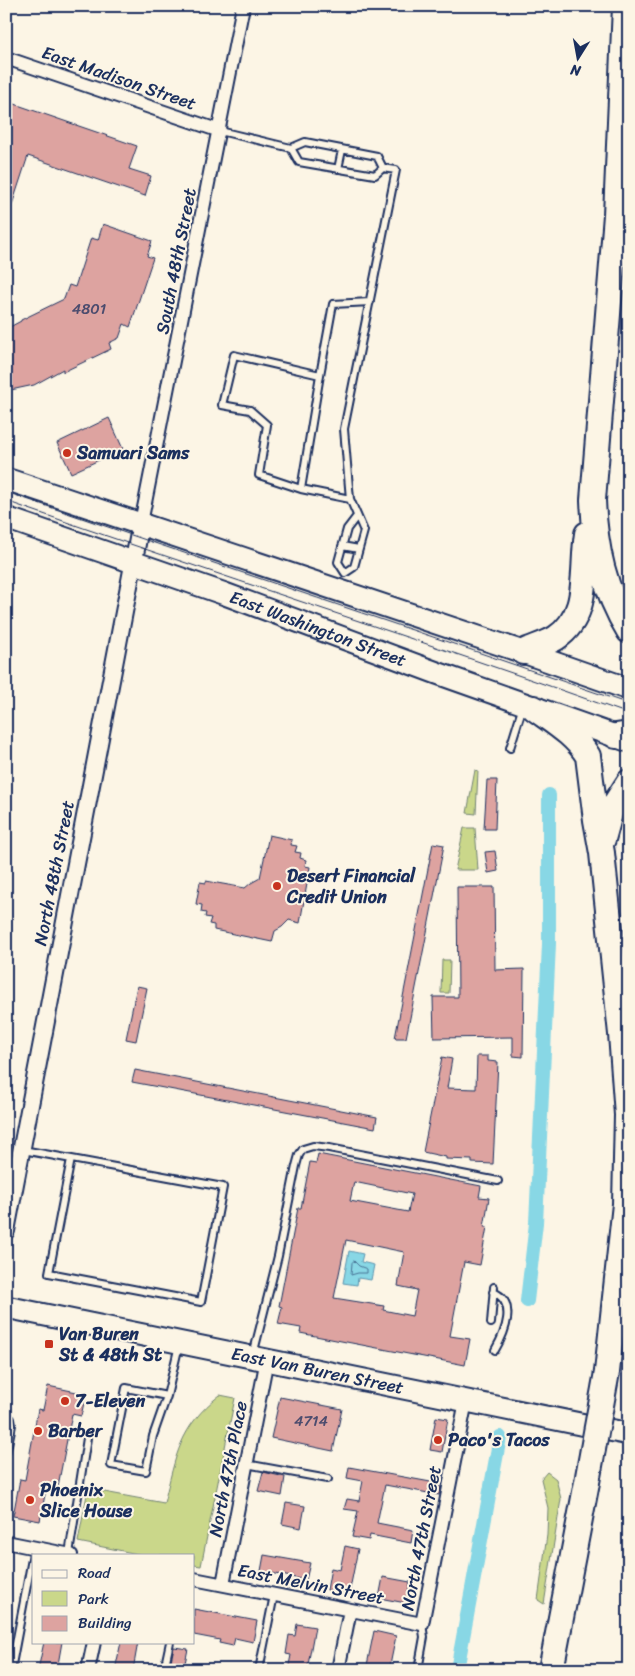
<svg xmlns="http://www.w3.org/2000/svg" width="635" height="1676" font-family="Sriracha,sans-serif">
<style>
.green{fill:#cad78a;stroke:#728374}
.water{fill:#88d7e5;stroke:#5c94af}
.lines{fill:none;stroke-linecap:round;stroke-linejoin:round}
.shore{stroke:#477294;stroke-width:1}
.canal{stroke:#88d7e5;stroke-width:14}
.building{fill:#dda3a0;stroke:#1b2f5e;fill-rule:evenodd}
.service-casing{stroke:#1b2f5e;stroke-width:10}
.minor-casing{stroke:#1b2f5e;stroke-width:16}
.tertiary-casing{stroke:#1b2f5e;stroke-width:20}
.primary-casing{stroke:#1b2f5e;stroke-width:25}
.motorway-casing{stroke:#1b2f5e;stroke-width:28}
.service{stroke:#fcf5e5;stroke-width:6}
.minor{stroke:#fcf5e5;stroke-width:12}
.tertiary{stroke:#fcf5e5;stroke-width:16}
.primary{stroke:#fcf5e5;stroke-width:21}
.motorway{stroke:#fcf5e5;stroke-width:24}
.tram{stroke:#1b2f5e;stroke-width:1}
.motorway-bridge-casing{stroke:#1b2f5e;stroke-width:28;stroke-linecap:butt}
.motorway-bridge{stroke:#fcf5e5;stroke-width:24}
.poi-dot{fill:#c8321e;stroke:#fcf5e5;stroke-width:2}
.labels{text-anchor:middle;stroke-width:4;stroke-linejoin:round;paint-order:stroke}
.number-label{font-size:15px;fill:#4c4c6e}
.street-label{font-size:18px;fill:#1b2f5e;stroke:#fcf5e5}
.poi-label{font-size:18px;font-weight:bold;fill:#1b2f5e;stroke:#fcf5e5;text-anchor:start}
</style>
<rect width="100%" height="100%" fill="#fcf5e5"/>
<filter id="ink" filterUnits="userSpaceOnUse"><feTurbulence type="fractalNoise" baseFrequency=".02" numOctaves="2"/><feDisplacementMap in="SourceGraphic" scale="10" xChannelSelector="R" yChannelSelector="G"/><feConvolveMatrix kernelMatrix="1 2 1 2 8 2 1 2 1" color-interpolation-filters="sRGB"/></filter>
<g filter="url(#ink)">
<path class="green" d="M475 770 478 771 476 814 467 813Z
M464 828H475L478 870H455Z
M442 960H450L449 993H441Z
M220 1395 235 1398 201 1566 194 1565V1555H143L78 1542 88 1489 164 1503C176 1456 179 1427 220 1395Z
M547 1472 556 1479 561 1499 544 1604 538 1600 547 1535 548 1508 541 1479Z"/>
<path class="water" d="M349 1251 363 1254 361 1262 374 1265 371 1280 358 1278 357 1285 343 1283Z"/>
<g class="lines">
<path class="shore" d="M354 1261 359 1266 367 1269V1273H358L351 1275 352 1263Z"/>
<path class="canal" d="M527 1301 536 1223 549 944V795
M457 1670 500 1437"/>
</g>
<path class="building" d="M6 101 137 146 129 169 151 176 145 196 28 156 8 217 6 216Z
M103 224 152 241 147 256 153 258 130 327 124 324 119 338 109 343 111 349 63 372V369L34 385 6 391V329L21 321V320L64 299 69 285 75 287 91 238 98 240Z
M109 418 123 449 71 473 57 443Z
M487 780H497L495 829H484Z
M269 835 292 840 291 845 297 846 295 852 301 853 300 858 306 860 305 866 310 867 300 923 289 920 282 927 275 931 272 942 214 930V925L209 924 211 918 205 917 206 913 201 912 202 905 196 904 200 882 206 883V881L245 888 251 883 260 878Z
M433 843 444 845 429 922 406 1038H395Z
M495 851 498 871 488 873 485 852Z
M457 887H494L495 970 524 969 523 1057 513 1056V1037L434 1038 433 997H458Z
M137 986 147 988 136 1041 126 1039Z
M477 1056H488V1061L498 1062 493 1164 472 1163V1160L446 1159V1157L423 1152 442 1057 452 1059 447 1088 476 1089Z
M135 1070 377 1117 375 1128 132 1082Z
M318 1154 481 1186 479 1197 489 1198 484 1227H487L480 1265 464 1262 450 1336 470 1339 465 1365 300 1333 301 1328 278 1324 282 1307 279 1306 298 1208H301L310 1162 316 1163ZM354 1182 412 1194 408 1212 350 1201ZM346 1240 404 1252 398 1286 417 1290 412 1316 383 1310 384 1306 334 1298Z
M48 1386 86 1394 81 1416 72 1414 58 1486 47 1484 40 1521 13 1516 20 1479 25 1480 38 1409 43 1410Z
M280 1397 342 1409 333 1451 271 1438Z
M436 1417 448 1419 442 1452 430 1450Z
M349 1467 436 1483 435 1485 441 1487 439 1495 385 1485 377 1523 413 1530 411 1543 370 1535 369 1540 352 1537 358 1511 344 1509 347 1499 359 1501 363 1481 347 1478Z
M263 1472 285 1477 282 1496 258 1491Z
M286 1503 305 1506 301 1528 282 1524Z
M345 1546 358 1549 349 1594 327 1590 331 1568 340 1570Z
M264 1555 310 1563 306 1580 261 1571Z
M383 1577 410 1582 406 1603 379 1598Z
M194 1609 257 1621 253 1642 235 1638 233 1646 219 1643 220 1640 194 1635Z
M297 1624 315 1627 307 1670H288L291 1655 286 1654 289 1635 295 1636Z
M374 1631 396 1636 389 1670H366Z
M44 1642H62L57 1670H38Z
M121 1642H138L133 1670H115Z
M174 1647 188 1649 185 1663 171 1661Z"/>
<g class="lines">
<defs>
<path id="service" d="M220 131 291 148 305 142 377 156 383 168 375 175 299 162 291 148
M338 169 342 150
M320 375 333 304 370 302
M301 489 320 375 234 355 222 405 250 410 267 425 259 475 301 489 350 499
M357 516 347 529 338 562 345 573 354 567 364 531 350 499 344 429 396 170 383 168
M342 546 359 549
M510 748 523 706
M23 1150 223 1187 201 1302 49 1273 71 1159
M493 1292C518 1302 505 1333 495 1350
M491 1323 494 1287
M253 1355 278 1256 296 1166 299 1155 303 1149 313 1146 329 1148 498 1181
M167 1396 126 1388 111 1465 146 1471 153 1436 167 1396 179 1345
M6 1417 11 1419 12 1425 6 1454
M246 1464 328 1479
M69 1554 87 1438
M11 1670 34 1548
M164 1670 170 1642
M259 1670 274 1595
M418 1670 424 1637 422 1624"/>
<path id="minor" d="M6 58 220 131
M141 523 243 6
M6 1542 71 1555
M194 1579 422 1624 466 1401
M223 1584 267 1359
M88 1670 94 1642
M338 1670 350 1610"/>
<path id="tertiary" d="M6 1231 141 523"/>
<g id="primary">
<path d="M6 479 523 652 629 689"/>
<path id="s1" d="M6 518 225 594 437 673 629 741"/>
<path id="s2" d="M6 1307 629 1434"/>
</g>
<path id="motorway" d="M625 6 616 215 593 500C595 548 604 590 629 631
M523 652C534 647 546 644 556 638 591 615 581 570 587 534
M534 708C553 722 575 735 588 756L596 820 602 853 621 1034 627 1115 625 1204 607 1372
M616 736 629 734
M603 839 611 810 629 782
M551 1670 587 1482"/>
</defs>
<use href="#service" class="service-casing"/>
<use href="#minor" class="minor-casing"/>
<use href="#tertiary" class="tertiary-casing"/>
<use href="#primary" class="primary-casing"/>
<use href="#motorway" class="motorway-casing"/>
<use href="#service" class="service"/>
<use href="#minor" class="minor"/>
<use href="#tertiary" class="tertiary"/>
<use href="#primary" class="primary"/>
<use href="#motorway" class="motorway"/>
<path class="tram" d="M6 492C213 564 422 632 629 704
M6 501C213 574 422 640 629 714"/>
<defs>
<path id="motorway-bridge" d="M587 1482 607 1372"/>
</defs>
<use href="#motorway-bridge" class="motorway-bridge-casing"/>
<use href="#motorway-bridge" class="motorway-bridge"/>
</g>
</g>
<g class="poi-dot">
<circle cx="67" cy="453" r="5"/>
<circle cx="277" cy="886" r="5"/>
<rect x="44" y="1339" width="10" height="10" rx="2.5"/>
<circle cx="65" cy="1401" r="5"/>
<circle cx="38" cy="1431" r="5"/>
<circle cx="438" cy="1440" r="5"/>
<circle cx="30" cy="1500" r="5"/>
</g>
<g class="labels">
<g class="number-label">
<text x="89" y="314">4801</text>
<text x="311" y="1426">4714</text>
</g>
<g class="street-label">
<text transform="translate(119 78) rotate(19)" y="6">East Madison Street</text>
<text transform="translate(176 261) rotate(-79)" y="6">South 48th Street</text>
<text dy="6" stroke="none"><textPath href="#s1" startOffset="331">East Washington Street</textPath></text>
<text transform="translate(54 873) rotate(-79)" y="6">North 48th Street</text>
<text dy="6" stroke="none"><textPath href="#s2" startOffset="318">East Van Buren Street</textPath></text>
<text transform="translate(228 1469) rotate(-79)" y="6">North 47th Place</text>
<text transform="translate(421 1538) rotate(-79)" y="6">North 47th Street</text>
<text transform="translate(311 1584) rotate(11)" y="6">East Melvin Street</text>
</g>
<g class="poi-label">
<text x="77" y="459">Samuari Sams</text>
<text x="287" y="882">Desert Financial<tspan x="287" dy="21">Credit Union</tspan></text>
<text x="59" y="1340">Van Buren<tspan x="59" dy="21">St &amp; 48th St</tspan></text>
<text x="75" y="1407">7-Eleven</text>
<text x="48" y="1437">Barber</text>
<text x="448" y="1446">Paco's Tacos</text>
<text x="40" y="1496">Phoenix<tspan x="40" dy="21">Slice House</tspan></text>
</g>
</g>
<rect width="635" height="1676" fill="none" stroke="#fcf5e5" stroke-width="25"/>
<rect x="12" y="12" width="610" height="1651" fill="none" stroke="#1b2f5e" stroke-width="2" filter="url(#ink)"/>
<rect x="32" y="1554" width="162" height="90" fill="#fcf5e5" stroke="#a2a6af"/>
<rect x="42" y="1570" width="25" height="8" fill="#fcf5e5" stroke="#a2a6af"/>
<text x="78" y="1578" font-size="15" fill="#1b2f5e">Road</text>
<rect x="42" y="1591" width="25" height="15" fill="#cad78a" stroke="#a2a6af"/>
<text x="78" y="1604" font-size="15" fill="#1b2f5e">Park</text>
<rect x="42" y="1616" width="25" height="15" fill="#dda3a0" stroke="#a2a6af"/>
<text x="78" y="1628" font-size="15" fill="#1b2f5e">Building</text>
<g transform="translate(578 58) rotate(191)" stroke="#fcf5e5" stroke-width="4" paint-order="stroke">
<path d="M0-4L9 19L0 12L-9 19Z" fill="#1b2f5e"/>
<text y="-8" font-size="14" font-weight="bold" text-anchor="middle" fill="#1b2f5e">N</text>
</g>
</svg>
